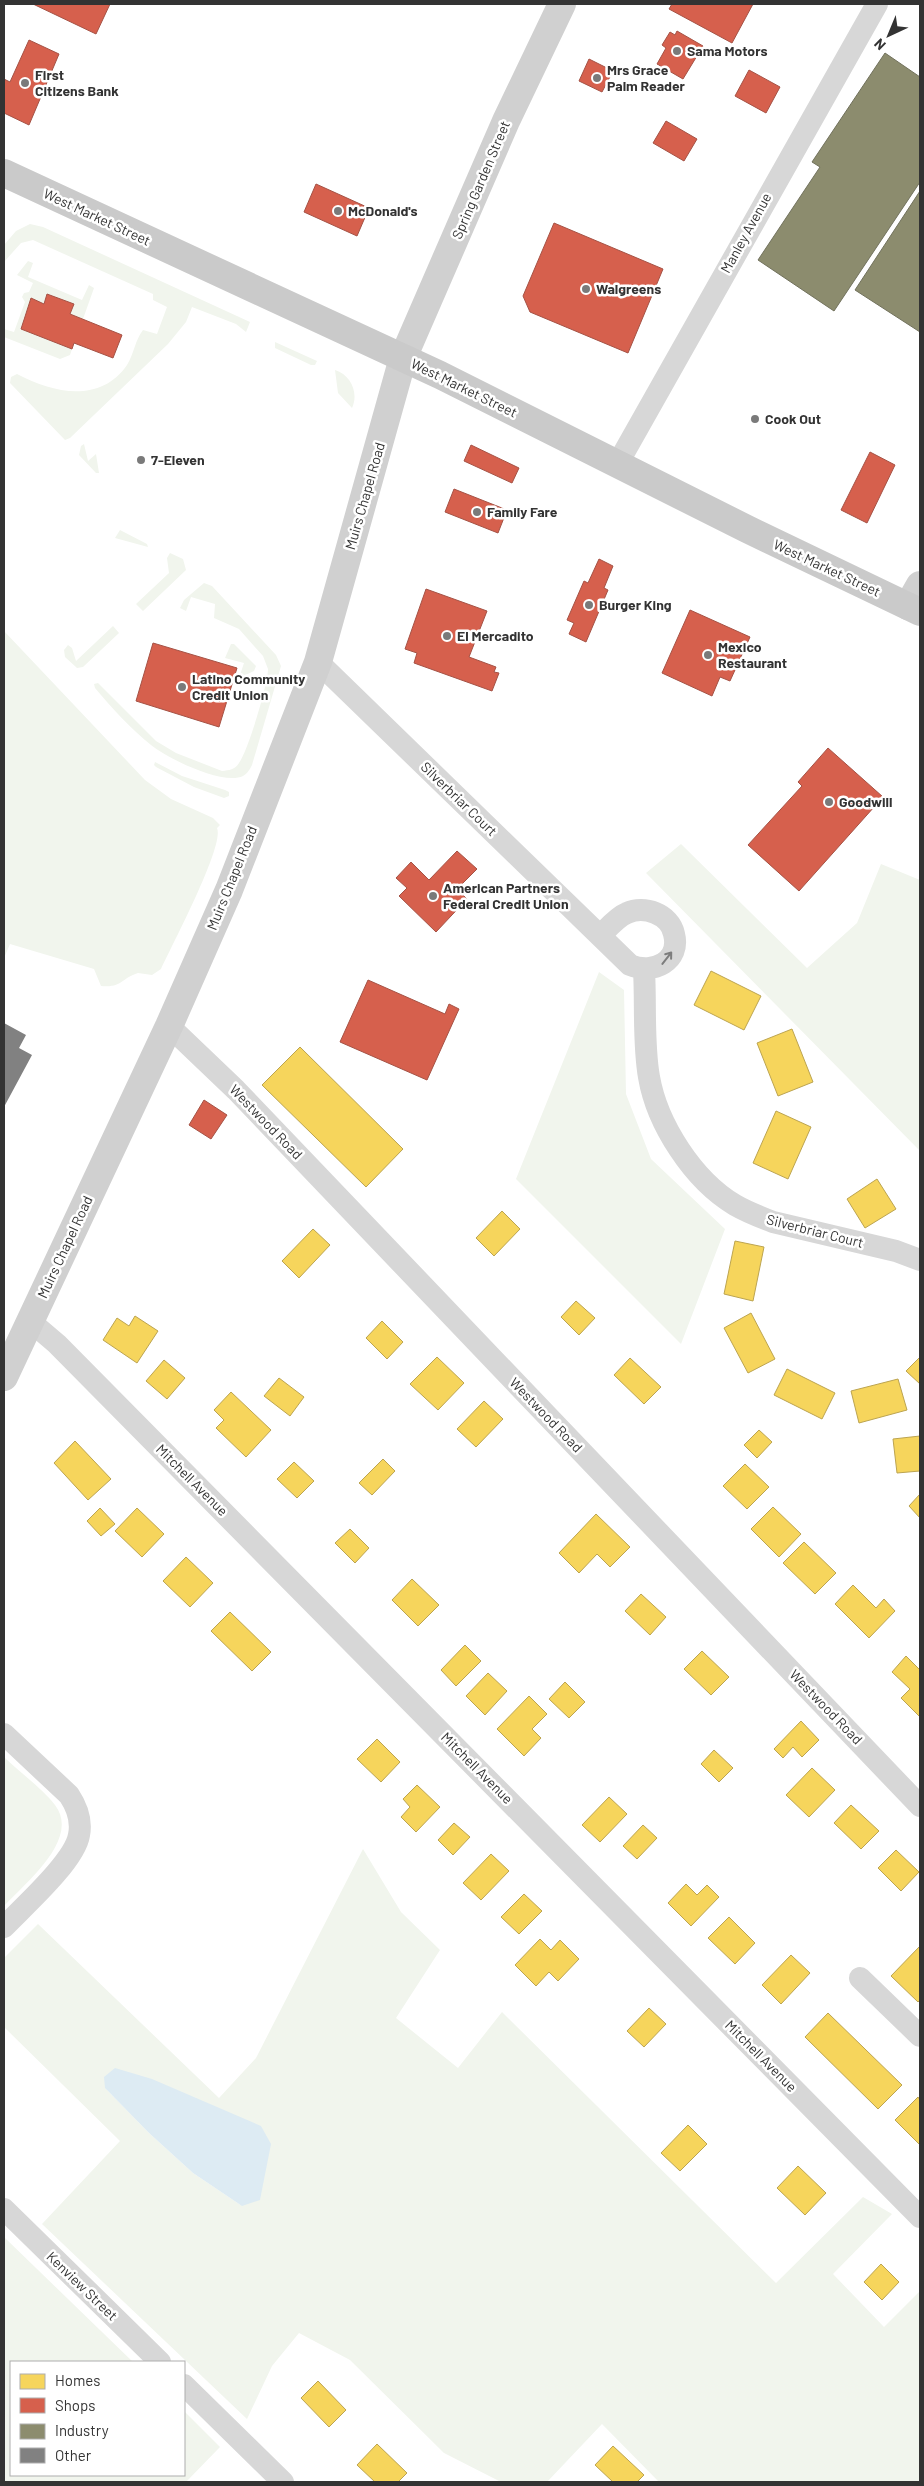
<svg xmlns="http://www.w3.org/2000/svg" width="924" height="2486" font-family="Barlow,sans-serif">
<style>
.green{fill:#f1f5ed;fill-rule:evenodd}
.water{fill:#ddebf3}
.homes{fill:#f6d55c;stroke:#bca450}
.shops{fill:#d6604d;stroke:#a55245}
.industry{fill:#8c8c6e;stroke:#71715c}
.building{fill:#818181}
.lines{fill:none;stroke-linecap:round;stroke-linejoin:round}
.street{stroke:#d7d7d7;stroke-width:22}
.secondary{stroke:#d0d0d0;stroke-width:28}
.primary{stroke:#cacaca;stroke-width:28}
.oneway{stroke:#7d7d7d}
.poi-dot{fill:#7a7a7a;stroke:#fff;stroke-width:2}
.labels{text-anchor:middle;stroke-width:5;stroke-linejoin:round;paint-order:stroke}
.poi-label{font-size:14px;font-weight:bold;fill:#333;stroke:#fff;text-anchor:start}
.street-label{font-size:14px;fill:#333;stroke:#fff}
</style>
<rect width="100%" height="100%" fill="#fff"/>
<path class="green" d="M30 224 43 227 250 322 246 332 236 324 192 307 186 322 168 344 70 438 65 440 10 383 11 377 17 374C53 393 100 404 127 365 134 354 135 340 143 330L157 334 167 307 153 300V294L33 240 21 243 4 262V245L16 231Z
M28 261 33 263 28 277 82 300 89 285 94 288 83 319 70 314 74 304 48 294 44 304 31 299 23 320 25 321 22 329 72 349 70 355 60 359 4 337V329L14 332 25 302 22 297 24 293 29 292 33 283 17 275Z
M275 342 317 361 315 365H311L275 348Z
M335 370C351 375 359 393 352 408L338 393Z
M84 444 88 461 96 454 99 473H96L79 455 81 446Z
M120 530 147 544 148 547 115 538Z
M170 553 183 559 186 570 143 611 136 604 169 573 167 558Z
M204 583 212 586 276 655 281 666 252 765C250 769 247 774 243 776 223 786 167 758 151 745 131 729 111 707 95 688L94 684 98 683 156 741 176 753 222 771C229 770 235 770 239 763 248 751 268 684 268 669L263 656 239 629 214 618 215 604 191 597 186 611 180 608 184 600Z
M113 626 119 633 83 667 77 668 65 657 64 650 68 645 72 648 76 661Z
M4 631 145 780 171 799 213 818 220 825 217 828C225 845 171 947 161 969L152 975 138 973C121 978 123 988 101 986L94 969 10 944 4 958Z
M231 644H234L256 666 254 671 239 678 244 663 225 658Z
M155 762 182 776 225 790 229 792V796L224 798 194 787 156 767 154 765Z
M681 844 807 968 857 923 881 864 920 880V1151L646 873Z
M599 972 624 990 626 1094 651 1159 725 1229 681 1344 516 1179Z
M4 1757C19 1772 42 1788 55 1805 81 1839 25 1883 4 1906Z
M363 1849 401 1912 440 1950 396 2018 458 2068 502 2012 776 2283 863 2197 892 2214 833 2274 884 2327 920 2291V2482H659L602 2424 547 2482H501L444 2453 350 2360 299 2333 272 2366 247 2419 42 2224 120 2141 4 2027V1958L38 1924 219 2098 256 2058ZM105 2088 242 2206 193 2173 149 2133Z
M4 2237 133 2362H11V2475H184V2411L220 2447 186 2482H4Z"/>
<path class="water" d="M115 2068 152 2079 261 2126 271 2144 260 2200 242 2206 193 2173 149 2133 105 2088 104 2077Z"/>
<path class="homes" d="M711 971 761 996 744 1030 694 1005Z
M792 1029 813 1082 778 1096 757 1043Z
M300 1047 403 1149 366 1187 262 1085Z
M776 1111 811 1127 788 1179 753 1163Z
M877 1179 896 1209 865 1228 847 1199Z
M502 1211 520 1229 494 1256 476 1238Z
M313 1229 330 1245 299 1278 282 1261Z
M735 1241 764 1247 753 1301 724 1294Z
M576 1301 595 1318 579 1335 561 1317Z
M751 1313 775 1359 748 1373 724 1328Z
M135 1316 158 1331 137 1363 103 1340 117 1318 129 1326Z
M382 1321 403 1342 387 1359 366 1338Z
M437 1357 464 1383 438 1410 410 1384Z
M920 1357V1384L906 1371Z
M630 1358 661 1387 644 1404 614 1375Z
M164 1360 185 1378 167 1399 146 1381Z
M787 1369 835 1393 822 1419 774 1395Z
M279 1378 304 1397 290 1416 264 1396Z
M898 1379 907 1410 859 1423 851 1391Z
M231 1392 271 1430 246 1457 216 1428 224 1420 214 1410Z
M484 1401 503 1419 476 1447 457 1429Z
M759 1430 772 1442 757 1458 744 1445Z
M920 1436V1471L897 1473 893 1439Z
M75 1441 111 1479 88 1500 54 1463Z
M383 1459 395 1471 372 1495 359 1483Z
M294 1462 314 1481 297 1498 277 1479Z
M745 1464 769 1487 747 1509 723 1486Z
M920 1494V1518L909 1506Z
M773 1507 801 1534 779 1557 751 1529Z
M100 1508 115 1524 101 1536 87 1521Z
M137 1508 164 1534 142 1557 115 1531Z
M596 1514 630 1547 610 1567 597 1554 579 1573 559 1553Z
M350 1529 369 1548 355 1563 335 1543Z
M804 1542 836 1573 815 1594 783 1563Z
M186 1557 213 1583 190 1607 163 1581Z
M412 1579 439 1605 418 1626 392 1600Z
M853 1585 876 1608 884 1599 895 1611 869 1638 835 1604Z
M641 1594 666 1617 650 1635 625 1611Z
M230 1612 271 1652 252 1671 211 1631Z
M465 1645 481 1661 456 1686 441 1670Z
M702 1651 729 1677 711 1695 684 1669Z
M906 1656 920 1670V1717L901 1698 910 1689 892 1672Z
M488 1673 507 1691 485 1715 466 1696Z
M565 1682 585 1702 569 1718 549 1699Z
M529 1696 547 1714 532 1729 541 1738 524 1756 497 1729Z
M801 1721 819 1740 802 1757 793 1747 783 1758 774 1749Z
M377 1739 400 1762 381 1782 357 1759Z
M714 1750 733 1768 719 1782 701 1764Z
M812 1768 835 1790 809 1817 786 1795Z
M417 1785 440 1807 416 1832 401 1817 410 1807 403 1799Z
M609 1797 627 1814 600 1842 582 1825Z
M851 1805 879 1831 861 1849 834 1823Z
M454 1823 470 1837 453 1855 438 1840Z
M643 1825 657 1838 637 1859 623 1846Z
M896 1850 919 1872 901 1891 878 1868Z
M491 1854 509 1871 481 1900 463 1883Z
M686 1884 697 1895 707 1885 719 1897 691 1926 668 1903Z
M524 1894 542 1911 519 1934 501 1917Z
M729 1917 755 1943 735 1964 708 1938Z
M540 1939 551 1950 560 1940 579 1959 558 1981 549 1972 536 1986 515 1965Z
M920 1946V2000L918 2002 891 1976Z
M791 1955 810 1973 781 2004 762 1985Z
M649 2008 666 2024 644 2047 627 2031Z
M828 2013 902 2085 878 2109 805 2037Z
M918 2097 920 2100V2145L895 2120Z
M688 2125 707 2144 680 2171 661 2153Z
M798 2166 826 2193 805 2215 777 2188Z
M881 2264 899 2282 882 2300 864 2282Z
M318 2381 346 2410 329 2427 301 2398Z
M377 2444 407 2473 398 2482H375L357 2465Z
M613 2446 644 2475 637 2482H613L595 2465Z"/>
<path class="shops" d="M33 4H110L96 34Z
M672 4H753L732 43 669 9Z
M677 31 703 46 683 79 657 64 666 48 662 45 670 32 675 35Z
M29 40 59 54 29 125 4 113V79L10 82Z
M589 59 613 71 602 92 579 81Z
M749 70 780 87 766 113 735 96Z
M666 121 697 139 684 161 653 143Z
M316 184 369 208 357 236 304 212Z
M554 223 663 269 628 353 530 312 523 296Z
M47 294 74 304 70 314 122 335 113 358 74 343 72 349 21 329 31 298 44 304Z
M471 445 519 468 512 483 464 461Z
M870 452 895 465 867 523 841 510Z
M454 489 507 510 498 533 445 512Z
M599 559 613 566 604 588 608 590 586 642 569 634 574 623 567 620 584 581 588 583Z
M426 589 487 611 469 657 496 667 494 672 499 673 492 691 414 663 417 653 405 649Z
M690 610 750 637 730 681 720 677 712 696 662 673Z
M153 643 237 668 219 727 136 701Z
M828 748 883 797 799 891 748 845 802 786 798 782Z
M457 851 477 869 457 889 467 899 436 932 399 896 407 888 396 878 411 862 429 880Z
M368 980 445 1014 449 1004 459 1009 427 1080 340 1042Z
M204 1100 227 1115 211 1139 189 1125Z"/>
<path class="industry" d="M885 53 920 77V182L834 311 758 260 820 167 812 162Z
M920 191V332L855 290Z"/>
<path class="building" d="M4 1023 26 1035 19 1048 32 1055 4 1107Z"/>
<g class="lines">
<path class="street" d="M618 463 877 4
M318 662 630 965C653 975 681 961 674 934 670 914 644 905 627 913 617 917 608 928 601 935
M644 970C646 1004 643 1044 649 1077 657 1124 693 1180 735 1205 747 1212 760 1217 773 1222L896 1251 920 1260
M169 1026 236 1090 920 1806
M30 1321 57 1344 920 2217
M4 1734 69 1795C77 1807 82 1820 79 1835 75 1861 23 1907 4 1927
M860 1978 920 2036
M4 2209 160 2362
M184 2385 283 2482"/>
<path class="secondary" d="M908 606 920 585
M4 1377 169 1026 229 890 318 662 403 358 506 121 562 4"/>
<path class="primary" d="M4 173 440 375 747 529 920 612"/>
</g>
<defs><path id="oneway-shaft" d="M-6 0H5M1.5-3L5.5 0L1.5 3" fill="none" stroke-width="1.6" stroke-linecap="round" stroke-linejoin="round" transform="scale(1.25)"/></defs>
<use class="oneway" href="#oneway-shaft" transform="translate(667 958) rotate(-52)"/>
<g class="poi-dot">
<circle cx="677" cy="51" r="5"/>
<circle cx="597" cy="78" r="5"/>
<circle cx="25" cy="83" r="5"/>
<circle cx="338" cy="211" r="5"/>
<circle cx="586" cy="289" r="5"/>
<circle cx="755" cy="419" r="5"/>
<circle cx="141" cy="460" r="5"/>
<circle cx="477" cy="512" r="5"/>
<circle cx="589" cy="605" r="5"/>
<circle cx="447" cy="636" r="5"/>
<circle cx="708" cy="655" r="5"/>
<circle cx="182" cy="687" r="5"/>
<circle cx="829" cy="802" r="5"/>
<circle cx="433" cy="896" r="5"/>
</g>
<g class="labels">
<g class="poi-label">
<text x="687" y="56">Sama Motors</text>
<text x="607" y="75">Mrs Grace<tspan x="607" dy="16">Palm Reader</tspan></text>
<text x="35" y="80">First<tspan x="35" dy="16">Citizens Bank</tspan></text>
<text x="348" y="216">McDonald's</text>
<text x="596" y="294">Walgreens</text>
<text x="765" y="424">Cook Out</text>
<text x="151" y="465">7-Eleven</text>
<text x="487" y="517">Family Fare</text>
<text x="599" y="610">Burger King</text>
<text x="457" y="641">El Mercadito</text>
<text x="718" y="652">Mexico<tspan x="718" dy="16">Restaurant</tspan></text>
<text x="192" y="684">Latino Community<tspan x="192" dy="16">Credit Union</tspan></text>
<text x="839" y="807">Goodwill</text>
<text x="443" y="893">American Partners<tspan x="443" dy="16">Federal Credit Union</tspan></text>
</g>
<g class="street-label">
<text transform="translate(481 180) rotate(-67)" y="5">Spring Garden Street</text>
<text transform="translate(97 217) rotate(25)" y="5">West Market Street</text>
<text transform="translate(746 233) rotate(-61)" y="5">Manley Avenue</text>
<text transform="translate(464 388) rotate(26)" y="5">West Market Street</text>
<text transform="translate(365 496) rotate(-74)" y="5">Muirs Chapel Road</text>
<text transform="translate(827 568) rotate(25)" y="5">West Market Street</text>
<text transform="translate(459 799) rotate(44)" y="5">Silverbriar Court</text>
<text transform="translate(232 878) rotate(-68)" y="5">Muirs Chapel Road</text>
<text transform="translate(266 1122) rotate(46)" y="5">Westwood Road</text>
<text transform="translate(815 1231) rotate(14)" y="5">Silverbriar Court</text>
<text transform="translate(65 1247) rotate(-65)" y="5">Muirs Chapel Road</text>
<text transform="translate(546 1415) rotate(46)" y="5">Westwood Road</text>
<text transform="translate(192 1480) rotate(45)" y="5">Mitchell Avenue</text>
<text transform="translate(826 1707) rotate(46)" y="5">Westwood Road</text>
<text transform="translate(477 1768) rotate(45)" y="5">Mitchell Avenue</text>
<text transform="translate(761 2056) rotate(45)" y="5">Mitchell Avenue</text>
<text transform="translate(82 2286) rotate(44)" y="5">Kenview Street</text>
</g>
</g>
<rect width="924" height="2486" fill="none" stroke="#333333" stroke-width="10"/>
<rect x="10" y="2361" width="175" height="115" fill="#ffffff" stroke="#adadad"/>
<rect x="20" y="2374" width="25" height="15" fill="#f6d55c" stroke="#adadad"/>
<text x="55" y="2386" font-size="15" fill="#333333">Homes</text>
<rect x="20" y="2398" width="25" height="15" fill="#d6604d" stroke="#adadad"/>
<text x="55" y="2411" font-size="15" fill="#333333">Shops</text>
<rect x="20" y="2424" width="25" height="15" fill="#8c8c6e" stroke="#adadad"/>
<text x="55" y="2436" font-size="15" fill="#333333">Industry</text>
<rect x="20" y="2448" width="25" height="15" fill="#818181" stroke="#adadad"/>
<text x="55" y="2461" font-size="15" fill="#333333">Other</text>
<g transform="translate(889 35) rotate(224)" stroke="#ffffff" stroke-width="4" paint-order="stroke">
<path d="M0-4L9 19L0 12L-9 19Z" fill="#333333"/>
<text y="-8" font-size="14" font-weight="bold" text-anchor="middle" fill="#333333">N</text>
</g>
</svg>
